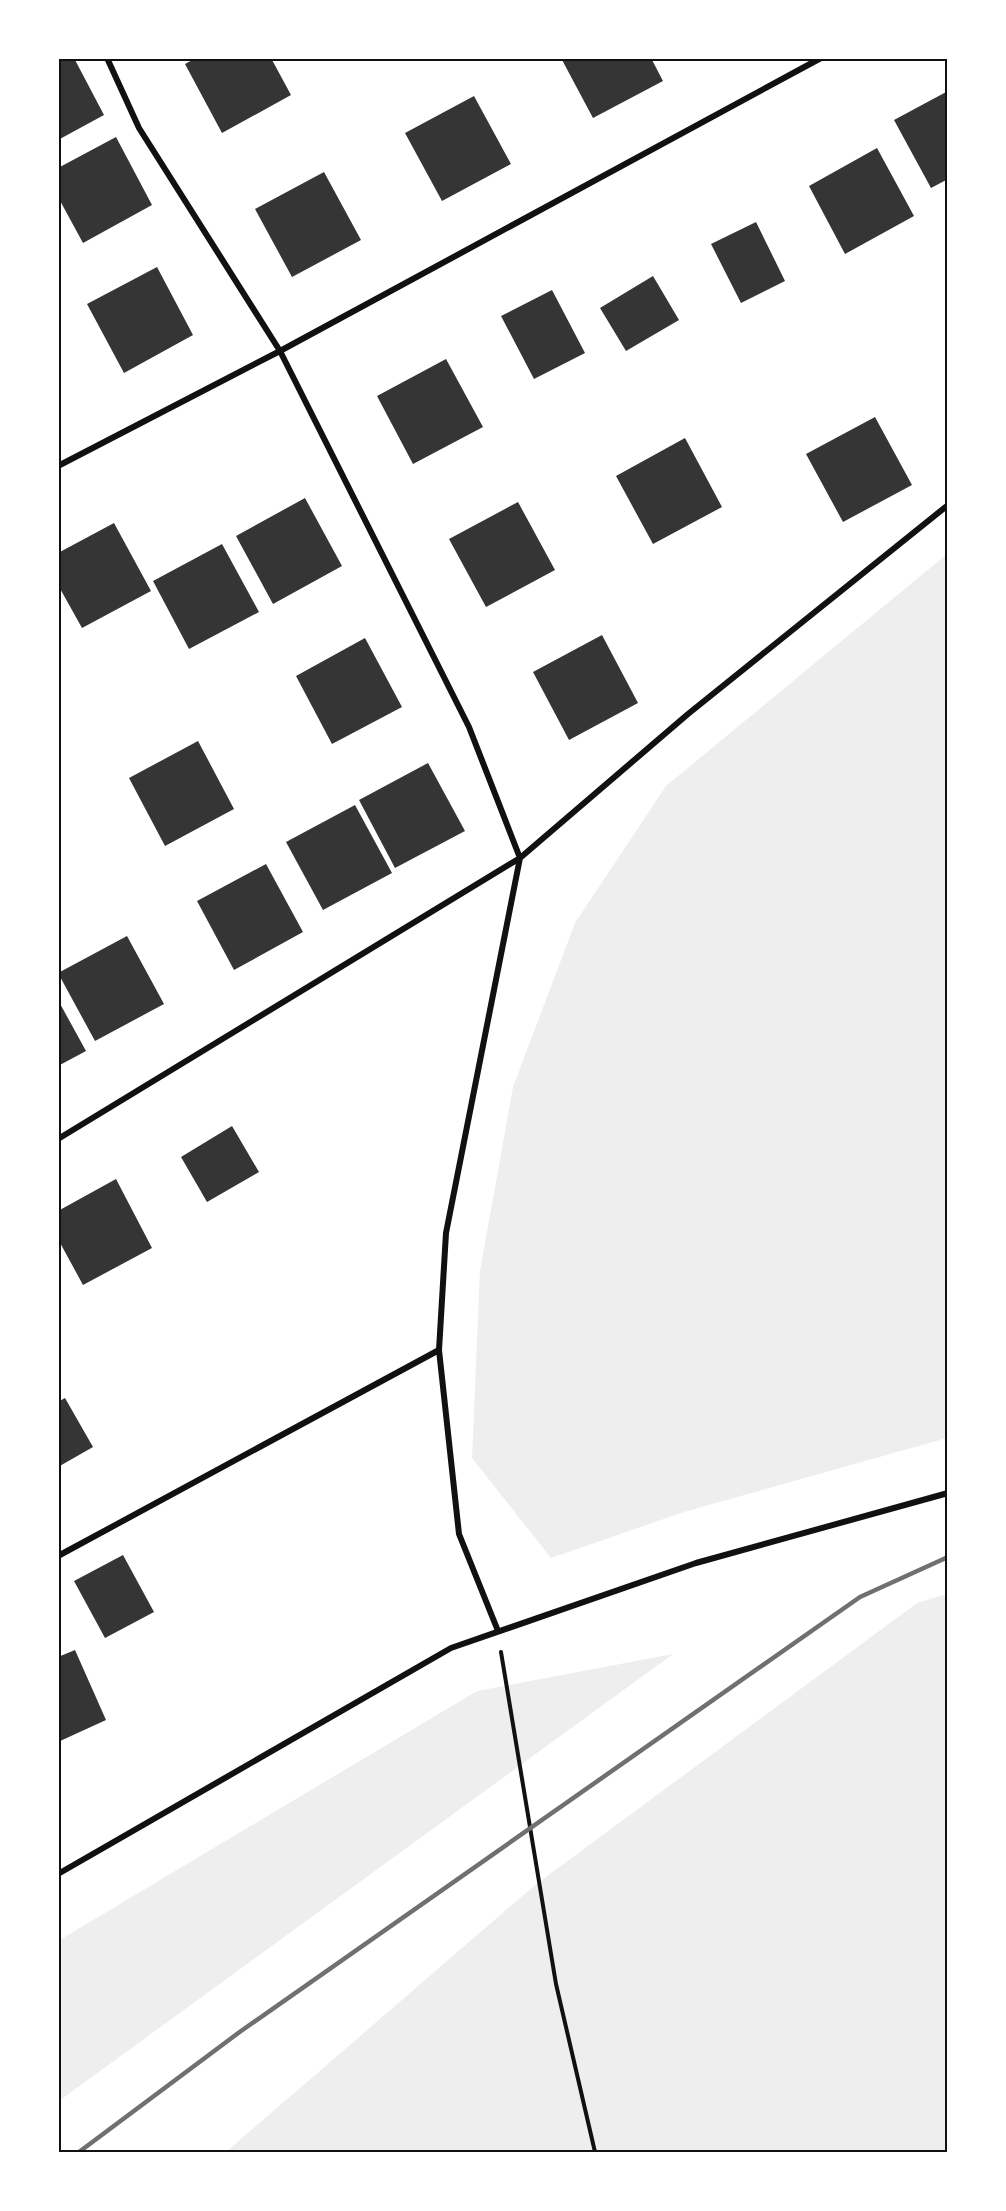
<svg xmlns="http://www.w3.org/2000/svg" width="1006" height="2211" font-family="'Fira Sans',sans-serif">
<style>
.green{fill:#eee}
.building{fill:#353535}
.lines{fill:none;stroke-linecap:round;stroke-linejoin:round}
.path{stroke:#111;stroke-width:4}
.minor{stroke:#111;stroke-width:6}
.rail{stroke:#707070;stroke-width:4.5}
.neatline{fill:none;stroke:#111;stroke-width:2}
</style>
<rect width="100%" height="100%" fill="#fff"/>
<path class="green" d="M947 554V1438L684 1512 551 1558 472 1458 480 1271 513 1087 575 923 666 786Z
M947 1594V2152H226L535 1885 917 1603Z
M673 1654 59 2101 58 1941 477 1691Z"/>
<path class="building" d="M58 58H74L104 115 58 140Z
M196 58H271L291 95 222 133 185 64Z
M561 58H651L663 81 593 118Z
M948 91V179L931 188 894 120Z
M474 96 511 164 442 201 405 133Z
M116 137 152 205 83 243 58 197V168Z
M877 148 914 216 845 254 809 186Z
M324 172 361 240 292 277 255 209Z
M756 222 785 281 741 303 711 244Z
M157 267 193 335 124 373 87 304Z
M653 276 679 320 626 351 600 308Z
M552 290 585 353 534 379 501 316Z
M446 359 483 427 413 464 377 396Z
M875 417 912 485 843 522 806 454Z
M685 438 722 507 653 544 616 476Z
M305 498 342 566 273 604 236 536Z
M518 502 555 570 486 607 449 539Z
M114 523 151 591 82 628 58 585V553Z
M222 544 259 612 189 649 153 581Z
M602 635 638 703 569 740 533 672Z
M365 638 402 707 332 744 296 676Z
M198 741 234 809 165 846 129 778Z
M428 763 465 831 395 868 359 800Z
M355 805 392 873 323 910 286 842Z
M266 864 303 932 234 970 197 901Z
M127 936 164 1004 95 1041 58 973Z
M58 1000 86 1051 58 1066Z
M232 1126 259 1172 207 1202 181 1157Z
M116 1179 152 1248 83 1285 58 1239V1211Z
M65 1398 93 1447 58 1467V1402Z
M123 1555 154 1612 105 1638 74 1581Z
M75 1650 106 1720 58 1742V1657Z"/>
<g class="lines">
<path class="path" d="M501 1652 556 1984 595 2152"/>
<path class="minor" d="M58 466 280 351 821 58
M58 1139 520 858 469 727 280 351 139 128 107 58
M58 1556 439 1350
M498 1631 459 1534 439 1350 446 1233 520 858 688 714 948 505
M58 1874 451 1648 696 1563 948 1493"/>
<path class="rail" d="M79 2152 241 2031 860 1597 948 1557"/>
</g>
<rect width="1006" height="2211" fill="none" stroke="#ffffff" stroke-width="120"/>
<rect x="60" y="60" width="886" height="2091" class="neatline"/>
</svg>
